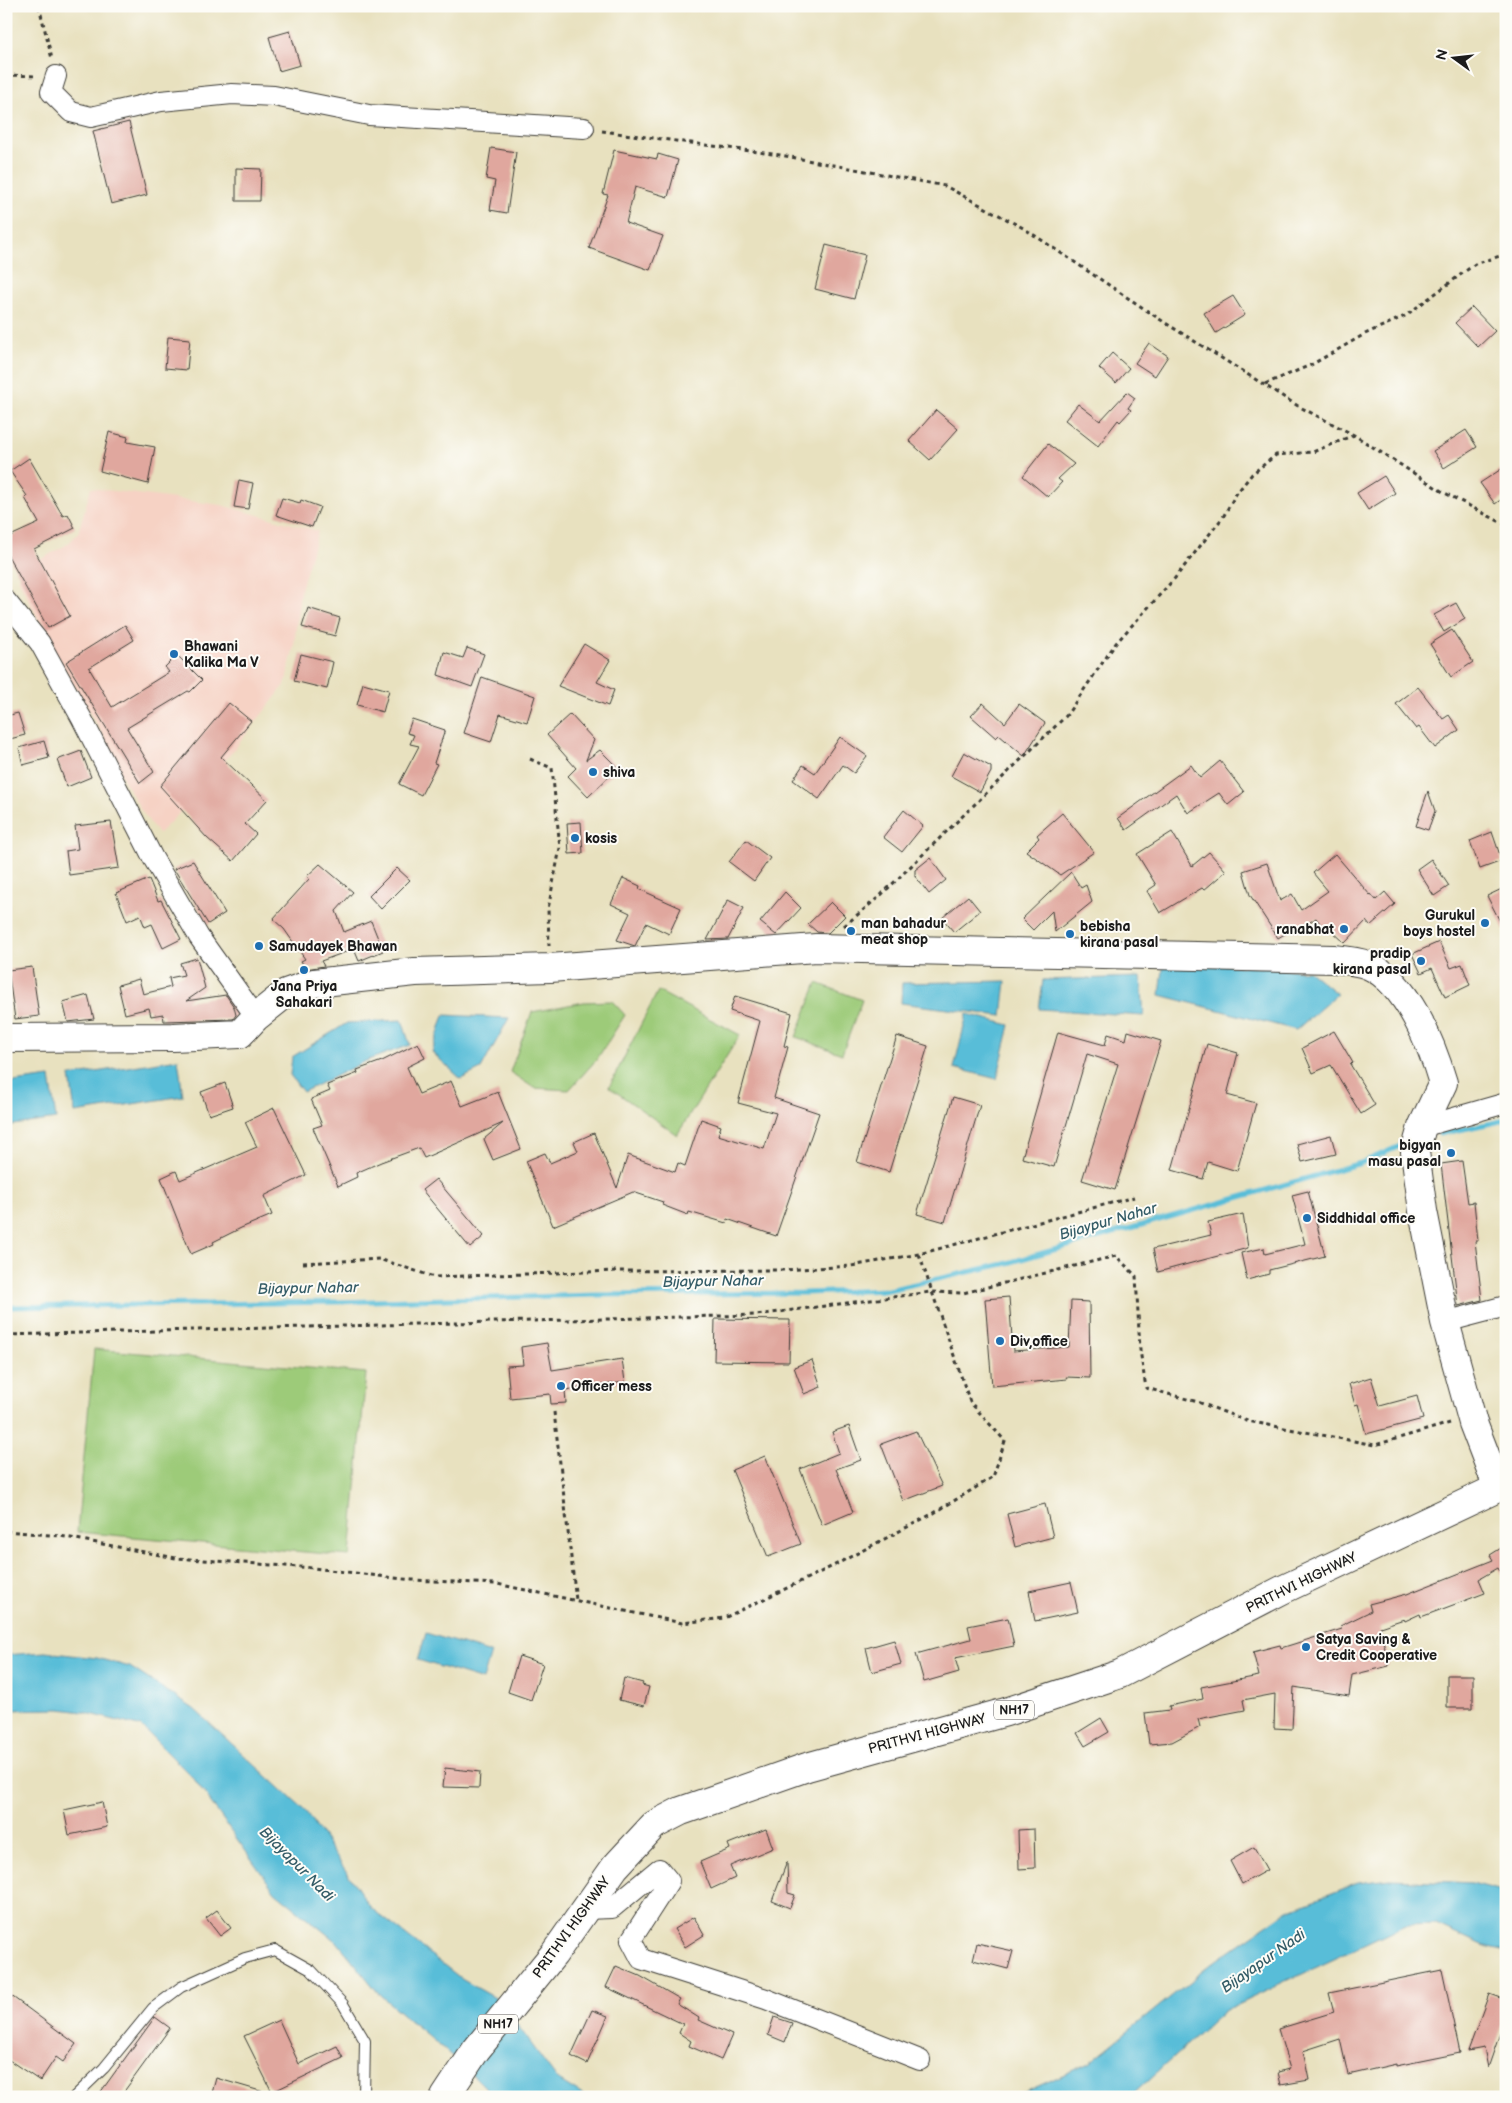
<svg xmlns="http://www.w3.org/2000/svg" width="1512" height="2103" font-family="'Balsamiq Sans',sans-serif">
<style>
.built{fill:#f6d2c4}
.green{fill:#9dcb79;stroke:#5c744a}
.water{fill:#59bdd8;stroke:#3a6c7a}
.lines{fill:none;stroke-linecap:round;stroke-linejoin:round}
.stream{stroke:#59bdd8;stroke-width:5}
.building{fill:#e0a79e}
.service-casing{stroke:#3b3a34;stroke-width:12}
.minor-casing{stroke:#3b3a34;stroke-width:22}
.secondary-casing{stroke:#3b3a34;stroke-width:30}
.trunk-casing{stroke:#3b3a34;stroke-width:30}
.path{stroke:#3b3a34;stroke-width:3;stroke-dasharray:4 4;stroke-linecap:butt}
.service{stroke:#fff;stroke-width:10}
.minor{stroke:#fff;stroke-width:20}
.secondary{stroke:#fff;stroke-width:28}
.trunk{stroke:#fff;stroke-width:28}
.poi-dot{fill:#1f6fb2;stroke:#fdfcf7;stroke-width:2}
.labels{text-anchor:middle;stroke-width:4;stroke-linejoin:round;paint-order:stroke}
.shield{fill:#fdfcf7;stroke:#605f5e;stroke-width:1}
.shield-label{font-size:12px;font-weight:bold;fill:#1c1c1c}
.poi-label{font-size:14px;font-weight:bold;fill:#1c1c1c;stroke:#fdfcf7;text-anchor:start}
.street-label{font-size:14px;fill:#1c1c1c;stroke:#fdfcf7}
.water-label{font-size:15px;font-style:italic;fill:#345c67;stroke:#fdfcf7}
</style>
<rect width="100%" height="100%" fill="#fdfcf7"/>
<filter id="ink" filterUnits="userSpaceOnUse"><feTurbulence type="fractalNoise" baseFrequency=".02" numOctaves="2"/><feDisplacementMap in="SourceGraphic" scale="10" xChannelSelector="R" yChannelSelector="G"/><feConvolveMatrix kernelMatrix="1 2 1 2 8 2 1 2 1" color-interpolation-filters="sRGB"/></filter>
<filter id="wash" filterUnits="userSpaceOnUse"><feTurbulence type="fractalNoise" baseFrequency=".0096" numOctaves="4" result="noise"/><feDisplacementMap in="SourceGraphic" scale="20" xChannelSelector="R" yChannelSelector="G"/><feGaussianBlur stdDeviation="1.12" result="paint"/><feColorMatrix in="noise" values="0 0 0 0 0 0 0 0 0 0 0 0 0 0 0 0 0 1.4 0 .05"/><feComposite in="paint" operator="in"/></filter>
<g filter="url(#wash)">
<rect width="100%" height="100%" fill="#e8e1bf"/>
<path class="built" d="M91 488 221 505 318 531 300 593 294 646 285 685 198 795 158 834 141 810 117 768 110 748 51 646 18 578 22 570 68 544 78 533Z"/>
<path class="green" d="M817 983 862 1000 842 1054 796 1037Z
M658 991 740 1035 677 1135 609 1087Z
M612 1001 625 1015 597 1059 569 1090 534 1088 510 1072 532 1012 584 1002Z
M94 1349 366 1373 350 1556 77 1532Z"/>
<path class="water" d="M1164 961 1309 971 1337 994 1296 1030 1160 995Z
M1141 977 1144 1016 1039 1009 1043 980Z
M1006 981 1002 1016 901 1003 902 983Z
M967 1014 1010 1025 997 1079 954 1068Z
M444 1015 509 1018 481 1069 461 1079 432 1052Z
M402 1020 410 1045 368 1060 303 1092 290 1075 292 1057 347 1023Z
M178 1059 183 1096 75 1113 70 1076Z
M50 1077 56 1119 7 1126 6 1083Z
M426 1633 491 1653 483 1680 418 1660Z
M45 1652 97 1658 130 1667 194 1709 306 1812 371 1908 463 1980 499 2000 557 2079 586 2097H495L467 2069 380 1995 339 1944 275 1892 194 1779 142 1727 83 1712 60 1709 6 1710V1655Z
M1391 1879 1472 1883 1506 1892V1951L1484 1946 1436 1924 1406 1925 1224 2011 1130 2097H1014L1089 2063 1215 1961 1288 1910 1358 1883Z"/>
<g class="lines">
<path class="stream" d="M1440 1134 1506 1120
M6 1307 336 1302 598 1295 804 1293 888 1290 1004 1264 1361 1163 1400 1146"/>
</g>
<g id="blocks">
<path class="building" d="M290 31 300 65 279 71 269 37Z
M129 122 147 195 111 204 93 131Z
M491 148 516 152 507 213 490 210 495 181 486 179Z
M614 150 657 159 658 154 678 160 668 197 635 187 626 223 663 236 650 270 589 248 608 195 603 194Z
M236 168 261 169 260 201H236Z
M826 245 865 255 854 299 815 289Z
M1233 296 1245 315 1216 333 1204 313Z
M1472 307 1495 331 1478 347 1455 323Z
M168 337 190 339 187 370 165 368Z
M1149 343 1168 356 1155 376 1135 363Z
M1112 353 1129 368 1116 383 1099 368Z
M1127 392 1135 398 1128 408 1131 410 1120 422 1118 420 1098 446 1065 420 1078 404 1100 421Z
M936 410 958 429 930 460 909 441Z
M1466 430 1477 447 1444 468 1433 451Z
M109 432 128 437 127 442 155 447 148 484 100 471Z
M1048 444 1074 464 1058 479 1062 482 1048 497 1023 476Z
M29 458 63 516 68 514 75 528 34 549 70 616 48 628 6 552V538L39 523 25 498 27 496 10 471Z
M1506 466V496L1495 504 1480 483Z
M1384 476 1395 493 1368 510 1357 493Z
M239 480 253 483 248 509 234 507Z
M282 498 300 503 301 500 320 507 312 527 276 515Z
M1456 603 1465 619 1444 632 1434 615Z
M308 608 340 618 335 636 302 627Z
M125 625 134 640 89 668 112 707 169 672 165 667 177 655 202 680 190 692 188 691 127 728 154 772 140 783 66 662Z
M1452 630 1473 662 1451 677 1430 644Z
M584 644 610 660 597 682 614 690 608 706 558 686Z
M467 648 484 654 472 687 438 675 444 652 463 658Z
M301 654 333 662 327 689 294 681Z
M482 677 535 696 527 722 500 714 491 742 464 733Z
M363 683 389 690 383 712 357 705Z
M1418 687 1443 719 1449 715 1459 730 1435 748 1419 727 1416 729 1396 704Z
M229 703 251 721 221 757 267 800 245 824 256 834 233 861 207 838 160 786Z
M983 703 1005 723 1019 704 1045 723 1024 756 999 735 996 738 971 716Z
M18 713 25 735 10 739 6 716Z
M570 714 594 740 586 760 600 750 618 768 588 797 568 776 576 768 547 735Z
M412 719 445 730 434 763 437 764 421 795 399 784 419 746 410 744 414 735 407 733Z
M840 737 867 756 854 773 843 765 819 799 793 780 803 765 815 773Z
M44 741 49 758 23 765 19 748Z
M81 751 91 777 67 787 57 760Z
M964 752 991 767V772L980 792 951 776Z
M1220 761 1244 792 1228 805 1219 793 1188 813 1176 794 1126 830 1118 818 1191 765 1200 778Z
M1428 791 1435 811 1428 830 1416 826Z
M904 810 923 826 902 852 883 837Z
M1062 813 1094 852 1060 875 1026 851 1039 838 1037 835Z
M111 822 119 868 69 875 66 851 78 849 75 826Z
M581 822 583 853 569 854 567 823Z
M1172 832 1192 866 1209 852 1226 871 1204 890 1202 888 1160 913 1147 891 1156 885 1137 854Z
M1492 832 1502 861 1480 869 1470 841Z
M746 840 770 858 754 881 729 862Z
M1335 854 1370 895 1371 894 1376 900 1385 892 1395 904 1370 926 1366 921 1345 943 1329 928 1325 930 1316 918 1295 932 1293 929 1278 938 1250 895 1243 871 1267 863 1280 901 1292 894 1301 910 1328 891 1313 873Z
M930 858 946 880 929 894 915 876V870Z
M1431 859 1449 886 1434 896 1417 869Z
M193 861 225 913 208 924 174 869Z
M320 864 353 892 336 911 344 932 371 921 383 951 359 961 354 949 321 961 324 966 306 969 301 961 305 959 284 929 273 919 309 879 307 876Z
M397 868 410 880 381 909 369 896Z
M1071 872 1081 888 1086 885 1092 902 1055 932 1052 911 1033 930 1022 919Z
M623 878 640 886 639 889 681 908 669 934 646 923 635 946 617 940 630 913 611 904Z
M149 879 158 901 161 900 181 939 163 948 152 924 145 927 140 915 127 921 116 893Z
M1506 887V933L1487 896Z
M785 892 801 908 776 935 760 922Z
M968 896 980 911 954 932 942 918Z
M728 900 744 908 728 939 707 940Z
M831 902 845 916 828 933 817 932 808 924Z
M1439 942 1451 968 1462 964 1470 985 1445 997 1432 968 1421 973 1412 954Z
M197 958 205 988 186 1001 226 995 234 1007 236 1015 233 1019 164 1021 163 1014 151 1016 149 1008 125 1014 118 985 139 979 143 994 171 987 169 978 184 975 180 963Z
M32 967 39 1016 15 1019 8 970Z
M88 995 94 1019 68 1022 63 1002Z
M735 996 792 1013 784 1046 788 1047 774 1098 819 1113 776 1236 727 1219 726 1223 689 1212 688 1215 662 1205 663 1202 633 1192 553 1226 526 1161 545 1153 550 1163 578 1151 574 1142 594 1133 617 1188 628 1155 675 1172 678 1163 685 1166 701 1119 721 1126 718 1135 764 1149 776 1113 738 1103 760 1021 730 1011Z
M1128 1031 1161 1041 1115 1190 1082 1180 1118 1064 1087 1054 1054 1167 1022 1158 1058 1032 1105 1045 1108 1034 1126 1040Z
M1334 1031 1353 1063 1350 1064 1375 1105 1361 1114 1331 1065 1313 1073 1302 1048Z
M897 1036 928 1046 889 1172 857 1162Z
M418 1043 425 1058 407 1067 419 1094 451 1081 462 1106 498 1092 521 1149 493 1160 484 1139 503 1123 424 1158 419 1148 381 1162 356 1173 357 1177 338 1186 313 1128 322 1125 311 1099 330 1091 327 1085 358 1073 357 1070 382 1061Z
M1207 1044 1238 1053 1227 1095 1256 1103 1237 1171 1208 1162 1203 1179 1172 1170Z
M225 1083 233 1107 209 1115 201 1092Z
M953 1097 980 1105 945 1222 917 1214Z
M274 1108 306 1175 264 1196 272 1215 241 1228 213 1242 214 1244 191 1254 161 1178 176 1171 180 1180 257 1147 245 1122Z
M1331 1135 1336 1154 1302 1162 1297 1144Z
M1462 1161 1468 1203 1474 1202 1478 1241H1475L1482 1300 1458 1306 1441 1164Z
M436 1179 484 1236 470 1248 422 1190Z
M1308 1191 1325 1256 1269 1270V1274L1247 1280 1241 1253 1264 1248 1265 1254 1305 1244 1292 1195Z
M1243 1214 1248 1248 1158 1272 1153 1249 1211 1235 1208 1222Z
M1009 1297 1013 1351 1069 1347 1071 1301 1089 1302 1090 1378 1066 1377 1067 1379 992 1386 985 1299Z
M715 1319 790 1320 789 1362 714 1361Z
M547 1343 552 1370 622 1359 625 1382 565 1390 566 1403 551 1404 550 1394 510 1398 507 1366 523 1365 521 1347Z
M812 1360 821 1387 804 1394 794 1367Z
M1371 1377 1380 1406 1417 1396 1423 1419 1366 1434 1358 1404 1355 1405 1349 1384Z
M849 1426 861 1460 836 1469 853 1512 822 1525 800 1469 839 1453 832 1432Z
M916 1431 942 1486 903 1501 881 1444Z
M765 1456 801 1544 768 1557 732 1470Z
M1045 1504 1053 1537 1015 1547 1007 1514Z
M1506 1545V1582L1498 1568 1479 1579 1485 1593 1421 1617 1420 1614 1405 1621 1404 1619 1380 1627 1389 1666 1352 1675 1349 1696 1294 1687 1292 1729 1274 1728 1275 1694 1243 1700 1245 1710 1198 1719 1200 1727 1172 1742 1149 1744 1145 1713 1170 1710 1169 1706 1203 1699 1201 1687 1259 1676 1253 1652 1280 1645 1281 1648 1342 1629 1340 1626 1371 1611 1369 1604 1407 1594 1493 1560 1490 1555Z
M1071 1582 1078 1612 1035 1621 1029 1591Z
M1008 1618 1014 1646 955 1658 959 1672 924 1682 916 1654 971 1639 968 1626Z
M894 1640 901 1664 872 1672 866 1648Z
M519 1656 543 1664 531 1700 508 1692Z
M1447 1675H1473V1708H1447Z
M624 1678 643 1683 642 1685 649 1687 644 1706 619 1700Z
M1101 1718 1109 1732 1085 1746 1077 1733Z
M445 1768 480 1772 479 1788 443 1787Z
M102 1802 107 1827 69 1835 64 1810Z
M766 1829 773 1848 730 1866 735 1878 711 1889 700 1862 730 1849 728 1844Z
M1034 1829 1035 1868 1019 1869 1018 1830Z
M1254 1847 1267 1870 1242 1884 1230 1861Z
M787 1862 788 1893 795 1895 790 1908 772 1901Z
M217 1910 231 1928 220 1936 206 1918Z
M694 1917 704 1935 685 1947 674 1929Z
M977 1943 1013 1951 1008 1969 973 1960Z
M616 1966 640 1976 680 1999 677 2004 699 2018 698 2020 732 2035 721 2060 689 2046 691 2041 679 2033 683 2024 606 1987Z
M1442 1970 1460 2053 1396 2066V2064L1348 2075 1340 2039 1303 2051 1309 2080 1281 2085 1278 2072 1290 2069 1278 2029 1334 2012 1329 1993Z
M6 1992 76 2044 63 2062 56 2057 40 2081 6 2058Z
M1489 1994 1506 2000V2016L1488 2068 1484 2048 1468 2051Z
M592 2010 608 2016 587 2064 571 2056Z
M155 2017 170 2028 120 2097H97Z
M774 2017 792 2023 785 2042 768 2035Z
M279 2020 299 2064 337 2046 343 2058 272 2092 244 2036Z
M216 2078 267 2093V2097H211Z"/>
</g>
</g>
<g filter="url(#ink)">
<use href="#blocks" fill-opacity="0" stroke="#3b3a34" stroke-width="1"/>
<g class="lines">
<defs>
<path id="service" d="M74 2097 104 2068 153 2008 181 1987 245 1958 275 1950 311 1970 343 2004 365 2041 364 2097"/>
<path id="minor" d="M56 76 51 92 71 112 91 117 161 101 232 94 274 96 369 115 584 128
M6 601 40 643 82 719 153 858 199 937 256 1017
M1422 1127 1506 1103
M1445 1322 1506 1306
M585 1909 612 1908 659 1869 669 1881 631 1940 641 1959 766 1999 920 2060"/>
<path id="secondary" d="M6 1038 173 1037 240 1034 256 1017 286 993 314 983 415 972 550 968 816 948 1334 959C1345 960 1357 961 1368 965 1407 982 1432 1045 1443 1083L1422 1127 1415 1152 1423 1211 1445 1322 1473 1423 1498 1488"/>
<path id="trunk" d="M445 2097 476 2050 554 1954 615 1867 654 1825 681 1811 807 1767 1006 1712 1120 1674 1282 1590 1506 1484"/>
</defs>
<use href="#service" class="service-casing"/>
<use href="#minor" class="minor-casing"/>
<use href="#secondary" class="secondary-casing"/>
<use href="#trunk" class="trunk-casing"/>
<path class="path" d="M39 6 52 59
M6 75 38 76
M602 131 780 155 945 186 1025 229 1167 324 1298 406 1354 435 1443 492 1506 525
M1265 384 1311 365 1365 334 1405 316 1475 264 1506 254
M530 759 552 768 560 848 548 909 549 946
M844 926 880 896 1066 716 1116 643 1175 578 1223 517 1236 494 1252 474 1276 455 1313 452 1354 435
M303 1263 379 1259 434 1277 617 1271 784 1270 851 1266 919 1254 1134 1197
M6 1335 756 1315 931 1292 963 1293 1116 1256 1136 1276 1140 1350 1146 1388 1198 1402 1247 1421 1375 1445 1450 1423
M554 1412 576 1600
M6 1531 60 1536 176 1558 313 1568 412 1580 497 1584 682 1623 724 1618 831 1567 934 1513 993 1477 1005 1441 970 1402 919 1254"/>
<use href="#service" class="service"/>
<use href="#minor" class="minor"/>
<use href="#secondary" class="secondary"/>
<use href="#trunk" class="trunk"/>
</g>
</g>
<g class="poi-dot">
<circle cx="174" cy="654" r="5"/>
<circle cx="593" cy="772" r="5"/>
<circle cx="575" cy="838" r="5"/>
<circle cx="1485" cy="923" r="5"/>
<circle cx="1344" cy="929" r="5"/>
<circle cx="851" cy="931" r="5"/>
<circle cx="1070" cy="934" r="5"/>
<circle cx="259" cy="946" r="5"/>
<circle cx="1421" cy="961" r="5"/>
<circle cx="304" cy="970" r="5"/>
<circle cx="1451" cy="1153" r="5"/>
<circle cx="1307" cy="1218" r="5"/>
<circle cx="1000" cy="1341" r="5"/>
<circle cx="561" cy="1386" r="5"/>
<circle cx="1306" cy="1647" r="5"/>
</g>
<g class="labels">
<g class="shield">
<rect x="994" y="1700.5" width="40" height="19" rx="4"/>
<rect x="478" y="2014.5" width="40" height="19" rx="4"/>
</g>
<g class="shield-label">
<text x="1014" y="1714">NH17</text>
<text x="498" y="2028">NH17</text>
</g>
<g class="poi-label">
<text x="184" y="651">Bhawani<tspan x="184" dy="16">Kalika Ma V</tspan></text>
<text x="603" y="777">shiva</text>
<text x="585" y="843">kosis</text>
<text x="1475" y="920" text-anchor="end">Gurukul<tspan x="1475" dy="16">boys hostel</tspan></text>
<text x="861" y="928">man bahadur<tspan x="861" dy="16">meat shop</tspan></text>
<text x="1080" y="931">bebisha<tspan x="1080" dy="16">kirana pasal</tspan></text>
<text x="1334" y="934" text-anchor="end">ranabhat</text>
<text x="269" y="951">Samudayek Bhawan</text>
<text x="1411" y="958" text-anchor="end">pradip<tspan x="1411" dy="16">kirana pasal</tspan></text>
<text x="304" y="991" text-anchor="middle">Jana Priya<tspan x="304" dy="16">Sahakari</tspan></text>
<text x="1441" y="1150" text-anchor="end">bigyan<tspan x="1441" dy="16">masu pasal</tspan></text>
<text x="1317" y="1223">Siddhidal office</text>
<text x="1010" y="1346">Div,office</text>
<text x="571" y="1391">Officer mess</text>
<text x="1316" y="1644">Satya Saving &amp;<tspan x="1316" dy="16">Credit Cooperative</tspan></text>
</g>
<g class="street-label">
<text transform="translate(1301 1582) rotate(-26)" y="5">PRITHVI HIGHWAY</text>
<text transform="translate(927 1733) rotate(-15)" y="5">PRITHVI HIGHWAY</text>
<text transform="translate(571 1927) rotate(-54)" y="5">PRITHVI HIGHWAY</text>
</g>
<g class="water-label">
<text transform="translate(1108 1221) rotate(-16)" y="5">Bijaypur Nahar</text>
<text transform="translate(713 1281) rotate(-1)" y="5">Bijaypur Nahar</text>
<text transform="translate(308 1288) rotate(-1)" y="5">Bijaypur Nahar</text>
<text transform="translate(297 1864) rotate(45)" y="5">Bijayapur Nadi</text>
<text transform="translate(1263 1961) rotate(-35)" y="5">Bijayapur Nadi</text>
</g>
</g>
<rect width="1512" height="2103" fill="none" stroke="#fdfcf7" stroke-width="25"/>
<g transform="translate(1454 58) rotate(285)" stroke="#fdfcf7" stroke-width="4" paint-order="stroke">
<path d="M0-4L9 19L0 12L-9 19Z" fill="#1c1c1c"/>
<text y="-8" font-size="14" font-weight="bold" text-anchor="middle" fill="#1c1c1c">N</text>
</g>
</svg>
